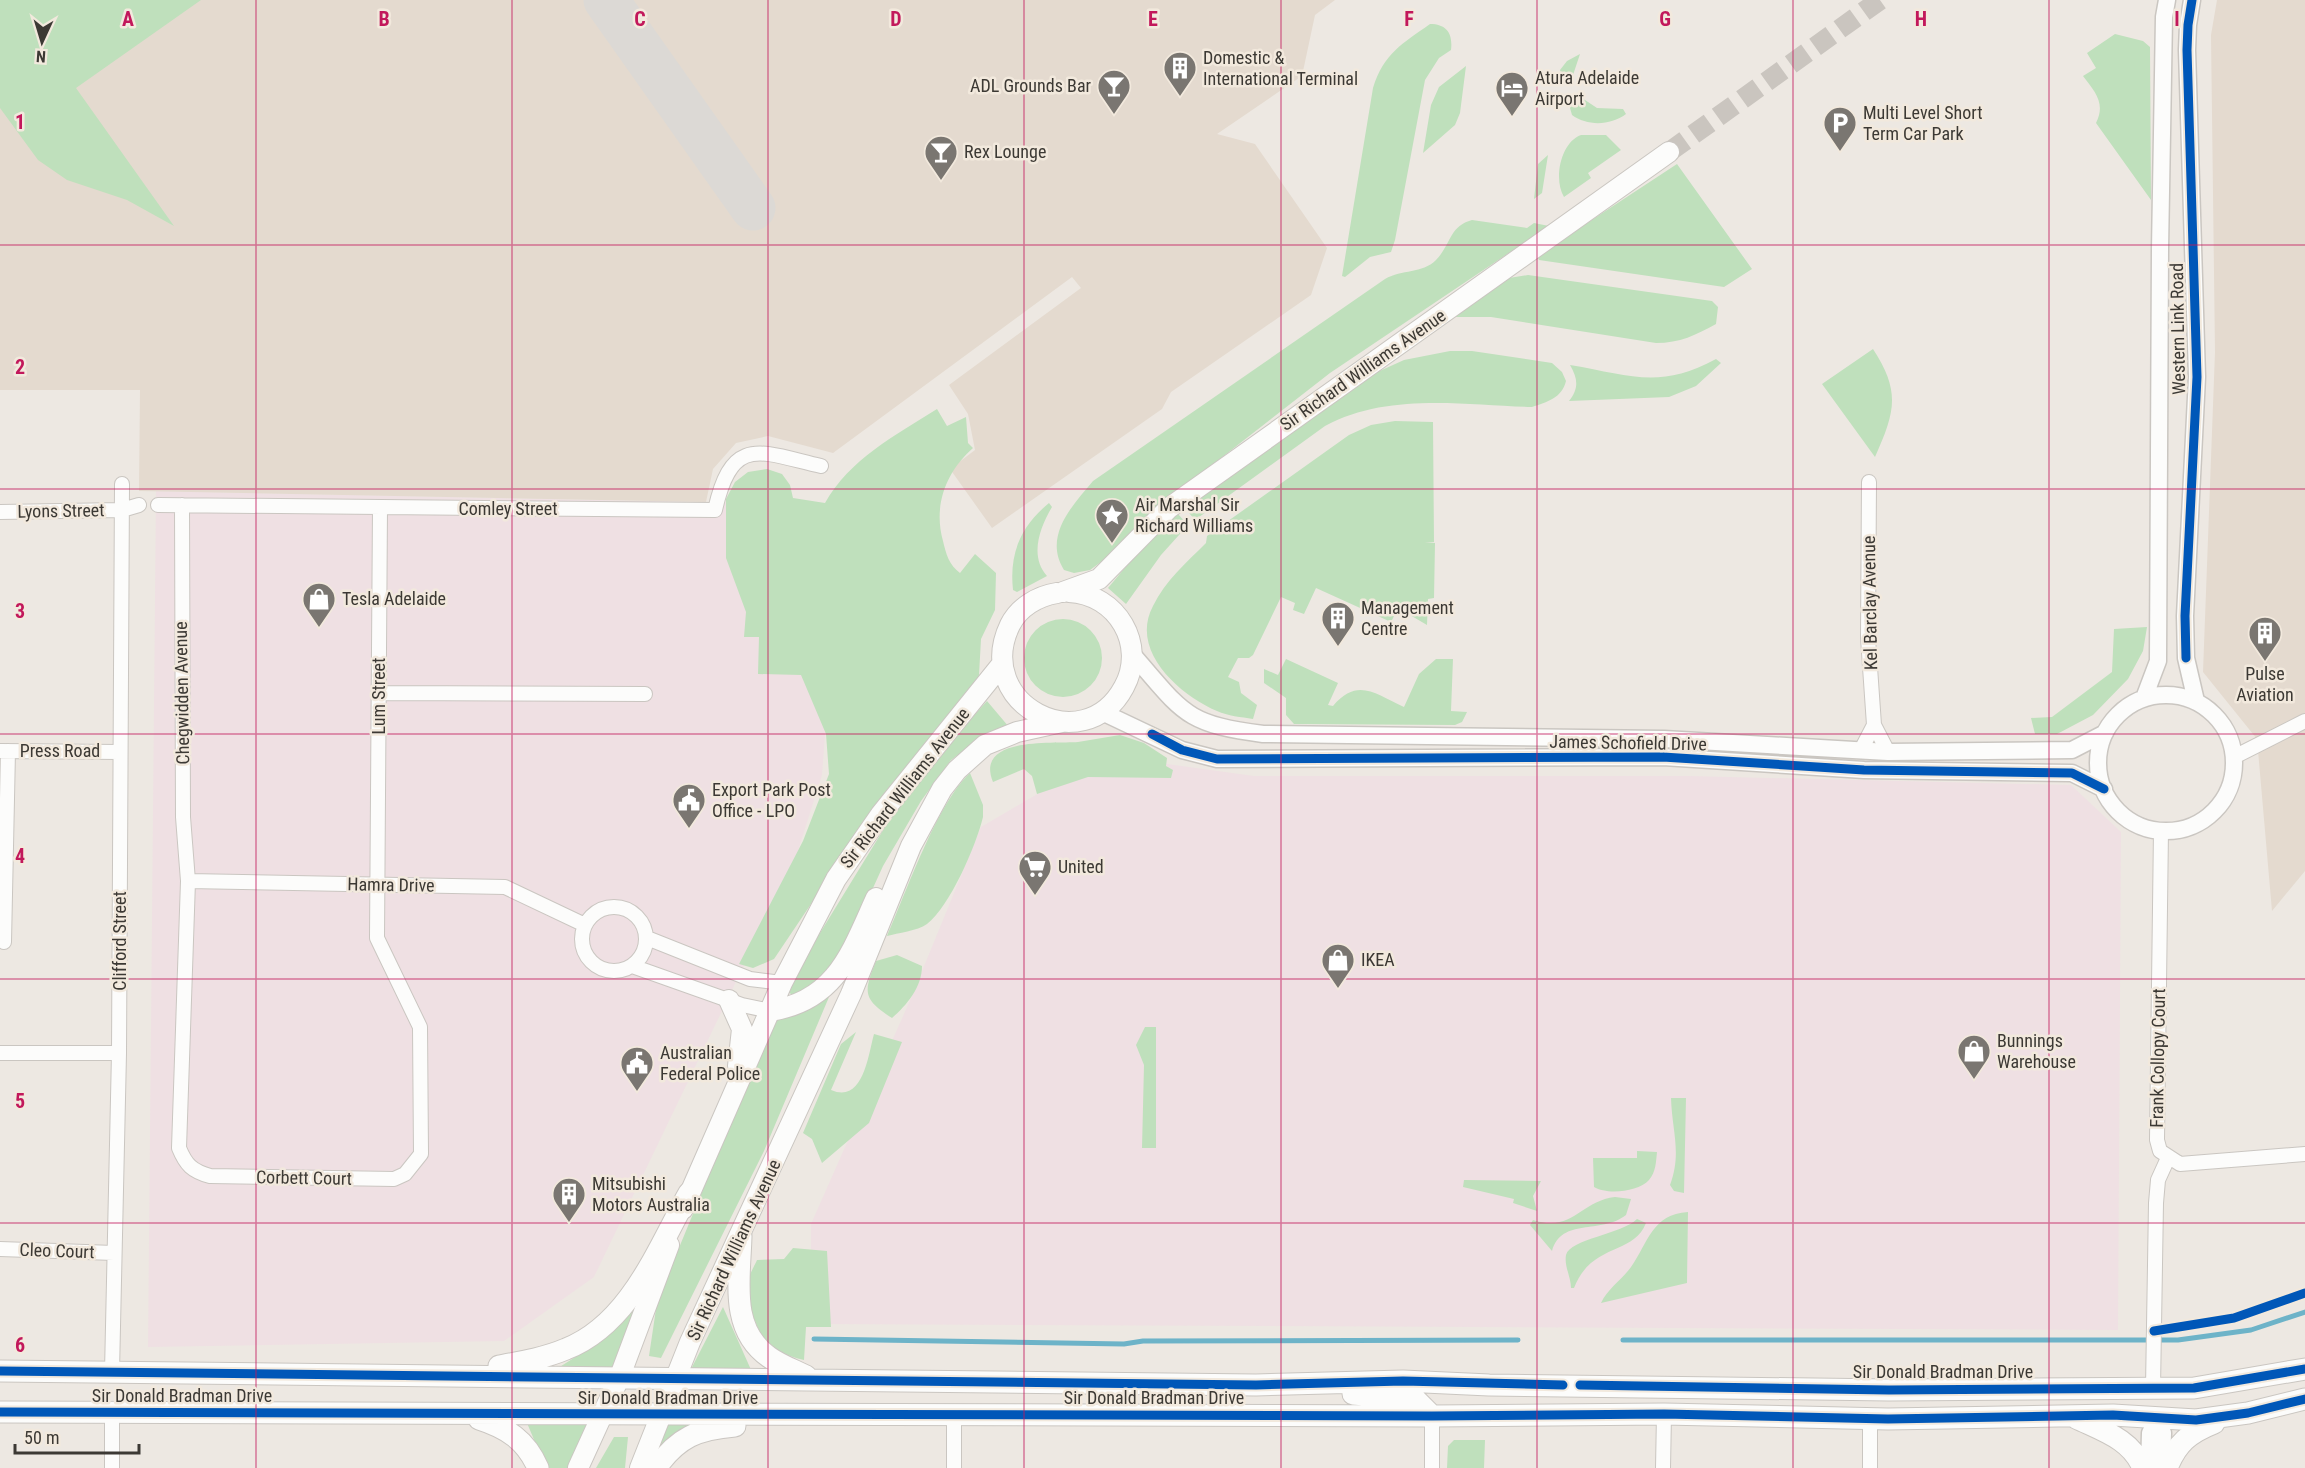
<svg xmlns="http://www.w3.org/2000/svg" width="2305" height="1468" font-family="'Roboto Condensed',sans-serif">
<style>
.commercial{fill:#efe0e3}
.built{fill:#e4dacf}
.green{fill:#bfe0bc}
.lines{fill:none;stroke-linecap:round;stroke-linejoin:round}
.stream{stroke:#6db3c8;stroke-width:5}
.taxiway{stroke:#dcd9d5;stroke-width:45}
.secondary-tunnel{stroke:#cac5bf;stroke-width:20;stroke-dasharray:20 10;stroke-linecap:butt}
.minor-casing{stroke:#cac6c1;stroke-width:16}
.tertiary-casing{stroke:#cac6c1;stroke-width:19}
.secondary-casing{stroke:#cac6c1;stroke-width:22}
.primary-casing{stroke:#cac6c1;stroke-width:23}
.minor{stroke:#fcfcfb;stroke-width:14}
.tertiary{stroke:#fcfcfb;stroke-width:16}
.secondary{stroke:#fcfcfb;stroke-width:20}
.primary{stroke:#fcfcfb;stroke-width:21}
.cycleway-casing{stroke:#f2e9dd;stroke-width:13}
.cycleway{stroke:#0057b8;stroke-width:9}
.grid{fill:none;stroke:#c2185b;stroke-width:1.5;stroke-opacity:0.55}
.labels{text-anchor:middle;stroke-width:5;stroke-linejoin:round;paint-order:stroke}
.poi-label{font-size:18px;fill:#3c3934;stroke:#f2e9dd;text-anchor:start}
.street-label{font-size:18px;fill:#3c3934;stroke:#f2e9dd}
.grid-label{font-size:20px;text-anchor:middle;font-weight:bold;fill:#c2185b;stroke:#f2e9dd;stroke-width:5;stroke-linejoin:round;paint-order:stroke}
</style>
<rect width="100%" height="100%" fill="#ede8e2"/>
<path class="commercial" d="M156 491 747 503 826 722 822 775 796 857 594 1277 504 1341 148 1347Z
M1160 763 1254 776H1689L2071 785 2121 832 2118 1330 811 1324V1224L911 998 981 827 1080 769Z"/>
<path class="built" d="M0 0H1335L1315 15 1302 76 1217 134 1255 144 1327 248 1311 295 1171 392 1162 409 992 528 950 469 975 450 968 414 949 385 1081 288 1072 277 833 453 768 436 736 443 713 469 706 502 139 491 140 390H0Z
M2217 0H2305V871L2272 911 2257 739 2203 672 2215 352 2211 35Z"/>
<path class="green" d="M0 0H201L76 88 174 226 127 200 67 180 38 160 0 108Z
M1430 24C1447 24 1453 34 1451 50L1439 58 1425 80 1395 240 1391 252 1370 257 1345 277 1342 276 1373 88C1384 53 1402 44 1430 24Z
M2115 34 2143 41 2150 47 2151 200 2096 123C2106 103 2095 92 2083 76L2096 68 2087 53Z
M1580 54 1572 78H1563L1560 70 1567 61Z
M1466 66 1460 113 1455 125 1423 153 1431 105 1439 87Z
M1582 98 1597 108 1623 109 1626 114C1610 126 1587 126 1572 115L1570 108 1575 99Z
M1581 135H1606L1621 150 1588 173 1591 178 1564 197C1553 179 1561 142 1581 135Z
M1548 155 1542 193 1534 199 1538 164Z
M1677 164 1752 269 1724 287 1539 260 1537 256Z
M1472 220 1527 228 1534 223 1549 226 1330 373 1148 515 1105 559 1090 570 1074 573 1064 570C1043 536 1072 506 1093 481L1385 279C1402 269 1422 274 1436 260 1451 245 1449 226 1472 220Z
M1528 275 1712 301 1718 307 1716 324C1696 335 1680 343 1656 343L1491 317H1447L1509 278Z
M1873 349C1901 392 1895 412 1875 457L1822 384Z
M1450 351H1472L1552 363 1562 372 1566 381C1562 398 1547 402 1532 407 1464 405 1387 392 1325 426L1195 520 1184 507 1373 374 1404 360Z
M1716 359 1721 363 1696 386 1669 397 1569 401C1579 388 1578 379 1570 365 1630 375 1659 390 1716 359Z
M937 409 947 426 966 417 968 443 973 448C946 472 933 505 943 541 946 554 949 565 960 573L975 554 996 573 995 610 981 639 979 675 975 686 854 840 774 959 753 968 739 964 803 841 829 774 826 734 801 675 758 674 759 637H744L746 612 726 558V499L735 482 748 472 767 469 782 474 790 485 793 498 825 503C850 459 894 436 937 409Z
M1395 421 1433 422 1434 542H1425L1435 543 1434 598 1428 599 1427 625 1398 608 1391 622 1316 588 1304 614 1293 610 1295 603 1281 597 1253 655 1249 658H1238L1228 677 1239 682 1241 693 1257 705 1253 719C1241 717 1228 716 1217 711 1180 695 1129 651 1153 606 1165 581 1187 562 1206 543L1207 536 1349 435 1371 425Z
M1049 503 1052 507C1040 527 1029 556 1047 576L1017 592 1013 590C1009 553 1021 526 1049 503Z
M1178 514 1188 525 1161 555 1126 604 1108 588 1150 538Z
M1024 658a39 39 0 1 1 78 0a39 39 0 1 1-78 0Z
M2147 627 2143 651 2128 679 2093 715 2057 734H2035L2031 718 2052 717 2112 672 2114 629Z
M1286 659 1338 683 1328 705 1333 706C1358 677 1375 694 1404 707L1419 674 1436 659H1453L1451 711 1467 712 1462 722 1455 725 1294 724 1286 715V698L1264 683V669L1278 675Z
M987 701 1009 727 974 743 951 760 921 801 883 866 843 954 814 987 794 996 785 990 885 827 940 753Z
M1120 735 1144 743 1167 758 1166 766 1173 770 1171 778 1088 777 1037 794 1032 776 1024 769 993 782C974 736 1054 744 1078 742 1092 740 1106 737 1120 735Z
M970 773 983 805V817C976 846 950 906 927 924 917 931 898 933 887 936 906 893 937 803 970 773Z
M897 955 922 966C922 987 907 1005 892 1018 863 999 863 993 876 961Z
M829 997 764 1151 661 1358 649 1356 656 1309 667 1277 774 1017Z
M1145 1027H1156V1148H1142L1144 1065 1136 1045Z
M856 1032 831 1090C863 1104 868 1056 874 1034L902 1042 869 1123 822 1163 812 1139 803 1133 841 1044Z
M1671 1098H1686L1684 1193 1674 1191 1670 1185C1682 1153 1672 1131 1671 1098Z
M1637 1151 1657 1152C1656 1161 1656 1172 1649 1180 1638 1192 1607 1195 1594 1187L1593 1158H1637Z
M1464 1180 1541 1181 1533 1196 1537 1211 1513 1203 1514 1199 1463 1187Z
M1615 1197 1631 1199 1626 1215C1600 1235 1562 1217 1552 1251L1530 1225 1533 1220C1573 1233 1580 1201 1615 1197Z
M1688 1212 1687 1283 1601 1303C1608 1288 1621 1281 1631 1267 1648 1243 1652 1214 1688 1212Z
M1637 1219 1646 1223C1633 1256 1592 1242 1574 1288H1571C1571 1277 1564 1266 1566 1255 1570 1239 1622 1234 1637 1219Z
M793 1248 827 1251 831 1327H806L804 1360C772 1353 757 1337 750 1304 749 1299 746 1291 747 1286 747 1278 754 1267 757 1260L784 1259Z
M650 1276 620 1354 610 1371 558 1368 588 1349Z
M723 1307 752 1372 690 1371Z
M527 1423H587L589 1426 571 1468H546Z
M666 1423 690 1425 659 1452 653 1447Z
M614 1437H628L625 1468H596Z
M1454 1440H1485L1484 1468H1447L1448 1446Z"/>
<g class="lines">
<path class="stream" d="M814 1339 1124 1344 1143 1341 1518 1340
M1623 1340H2178L2251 1330 2305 1312"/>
<path class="taxiway" d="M606 0 753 208"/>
<path class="secondary-tunnel" d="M1669 152 1880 0"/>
<defs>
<path id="minor" d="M1869 482 1868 638 1874 725
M158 505 715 510C732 434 760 452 821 466
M182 505 183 817 188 881 179 1148C186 1165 192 1171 210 1176L394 1179 405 1174 421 1154 420 1027 377 938 380 508
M0 512 122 510 139 505
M379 693 645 694
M1861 750 1874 725 1888 752
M0 751 120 752
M2234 757 2305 721
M2161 830 2157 1140 2160 1151 2180 1164 2305 1154
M188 881 505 887 585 925
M582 939a32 32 0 1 1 64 0a32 32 0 1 1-64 0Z
M647 938 750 979 782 983
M4 942 8 751
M632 966 742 1005 770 1011
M0 1053H119
M0 1249 114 1253
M112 1372 119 1053 122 484
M2153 1388 2156 1203 2158 1180 2168 1158
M1870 1418V1468
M112 1468V1412
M954 1468V1413
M1432 1468V1416
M1663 1468 1664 1414"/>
<path id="tertiary" d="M2192 0 2188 25 2187 50 2197 377 2185 616 2186 658 2196 701
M1133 655C1183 712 1184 724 1263 734L1664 739 1888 752 2072 750 2105 733
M2098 763a68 68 0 1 1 136 0a68 68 0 1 1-136 0Z
M2144 698 2158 661 2160 249 2164 17 2167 0
M1102 712 1182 750 1217 759 1663 757 1864 770 2072 773 2104 789
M2157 1419 2163 1433 2162 1468
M2149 1468 2150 1433 2157 1419"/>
<path id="secondary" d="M1063 592 1099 579 1169 508 1669 152
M1057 593C1038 596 1019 607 1010 625 972 704 1084 762 1124 687 1147 645 1117 594 1069 592
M729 1000 742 1029 738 1066
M770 1011C836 1001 851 953 876 898
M683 1209 782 983 836 879 881 814 1002 664
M578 1468 620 1376 669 1245
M640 1468 690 1342 851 994 911 846 942 789 957 770 985 745 1017 732 1062 722"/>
<path id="primary" d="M741 1236C740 1279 729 1329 769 1357 780 1365 794 1370 806 1376
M499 1366C521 1362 545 1358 566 1349 630 1324 658 1248 689 1193
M0 1371 1256 1385 1403 1381 1489 1385 1889 1390 2194 1388 2305 1369
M1353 1394 1415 1399 1432 1416
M0 1412 1432 1416 1664 1414 1888 1419 2113 1415 2196 1420 2248 1413 2305 1399
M2076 1418C2103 1431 2131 1439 2143 1468
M479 1419C507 1428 526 1440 538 1468
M656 1468C678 1437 698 1429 735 1426
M2167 1468C2177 1443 2189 1433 2214 1423"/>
</defs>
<use href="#minor" class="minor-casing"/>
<use href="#tertiary" class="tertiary-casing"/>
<use href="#secondary" class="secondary-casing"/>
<use href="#primary" class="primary-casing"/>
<use href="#minor" class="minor"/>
<use href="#tertiary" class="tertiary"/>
<use href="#secondary" class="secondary"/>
<use href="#primary" class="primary"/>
<defs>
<path id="cycleway" d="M2186 658 2185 616 2197 377 2187 50 2188 25 2192 0
M1152 734 1182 750 1217 759 1663 757 1864 770 2072 773 2104 789
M2154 1331 2234 1318 2305 1293
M0 1371 1256 1385 1403 1381 1563 1385
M1580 1385 1889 1390 2194 1388 2305 1369
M0 1412 1432 1416 1664 1414 1888 1419 2113 1415 2196 1420 2248 1413 2305 1399"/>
</defs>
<use href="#cycleway" class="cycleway-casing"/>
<use href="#cycleway" class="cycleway"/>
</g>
<path class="grid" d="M256 0V1468M512 0V1468M768 0V1468M1024 0V1468M1281 0V1468M1537 0V1468M1793 0V1468M2049 0V1468M0 245H2305M0 489H2305M0 734H2305M0 979H2305M0 1223H2305"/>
<defs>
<symbol id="building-pin" viewBox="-11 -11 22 30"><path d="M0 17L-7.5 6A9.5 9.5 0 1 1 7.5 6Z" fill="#7a7671" stroke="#f2e9dd"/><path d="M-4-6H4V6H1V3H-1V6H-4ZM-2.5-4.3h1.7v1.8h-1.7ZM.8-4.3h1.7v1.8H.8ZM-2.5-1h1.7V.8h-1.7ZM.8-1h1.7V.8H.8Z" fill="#fff"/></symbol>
<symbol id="bar-pin" viewBox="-11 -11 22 30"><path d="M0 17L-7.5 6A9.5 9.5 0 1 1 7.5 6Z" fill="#7a7671" stroke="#f2e9dd"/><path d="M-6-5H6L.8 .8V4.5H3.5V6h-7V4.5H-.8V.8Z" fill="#fff"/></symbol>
<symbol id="hotel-pin" viewBox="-11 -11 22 30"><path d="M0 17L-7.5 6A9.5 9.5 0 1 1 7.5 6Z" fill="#7a7671" stroke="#f2e9dd"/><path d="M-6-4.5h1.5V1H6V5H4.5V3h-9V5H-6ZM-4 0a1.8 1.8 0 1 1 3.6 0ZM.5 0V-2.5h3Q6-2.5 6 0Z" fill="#fff"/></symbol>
<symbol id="parking-pin" viewBox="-11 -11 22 30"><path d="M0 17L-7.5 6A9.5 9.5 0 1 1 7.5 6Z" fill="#7a7671" stroke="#f2e9dd"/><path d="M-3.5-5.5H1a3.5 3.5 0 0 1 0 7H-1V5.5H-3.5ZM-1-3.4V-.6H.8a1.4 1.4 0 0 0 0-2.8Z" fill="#fff"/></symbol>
<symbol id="sight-pin" viewBox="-11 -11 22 30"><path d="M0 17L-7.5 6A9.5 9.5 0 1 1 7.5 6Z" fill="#7a7671" stroke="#f2e9dd"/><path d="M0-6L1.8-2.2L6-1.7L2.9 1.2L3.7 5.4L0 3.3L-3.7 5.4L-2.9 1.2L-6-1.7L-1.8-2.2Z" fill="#fff"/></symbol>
<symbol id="shop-pin" viewBox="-11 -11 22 30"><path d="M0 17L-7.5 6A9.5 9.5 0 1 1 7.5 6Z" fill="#7a7671" stroke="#f2e9dd"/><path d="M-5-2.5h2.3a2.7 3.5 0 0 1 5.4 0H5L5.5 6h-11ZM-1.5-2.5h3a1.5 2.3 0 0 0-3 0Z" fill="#fff"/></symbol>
<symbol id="civic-pin" viewBox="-11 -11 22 30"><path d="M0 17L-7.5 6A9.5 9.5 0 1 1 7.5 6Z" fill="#7a7671" stroke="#f2e9dd"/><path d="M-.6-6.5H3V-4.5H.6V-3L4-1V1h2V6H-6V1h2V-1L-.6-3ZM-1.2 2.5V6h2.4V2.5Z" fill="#fff"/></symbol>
<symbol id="supermarket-pin" viewBox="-11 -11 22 30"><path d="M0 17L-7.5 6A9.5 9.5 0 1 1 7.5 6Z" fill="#7a7671" stroke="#f2e9dd"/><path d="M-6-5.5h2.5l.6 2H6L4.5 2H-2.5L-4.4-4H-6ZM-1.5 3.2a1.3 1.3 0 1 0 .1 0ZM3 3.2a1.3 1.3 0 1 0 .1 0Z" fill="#fff"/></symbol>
</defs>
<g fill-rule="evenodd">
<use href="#building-pin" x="1161" y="49" width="38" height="52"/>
<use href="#bar-pin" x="1095" y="67" width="38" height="52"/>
<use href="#hotel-pin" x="1493" y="69" width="38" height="52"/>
<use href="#parking-pin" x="1821" y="104" width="38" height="52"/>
<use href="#bar-pin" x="922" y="133" width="38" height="52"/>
<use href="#sight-pin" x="1093" y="496" width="38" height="52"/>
<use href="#shop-pin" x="300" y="580" width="38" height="52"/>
<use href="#building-pin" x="1319" y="599" width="38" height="52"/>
<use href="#building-pin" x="2246" y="614" width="38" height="52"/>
<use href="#civic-pin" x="670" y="781" width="38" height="52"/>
<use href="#supermarket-pin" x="1016" y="848" width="38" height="52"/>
<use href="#shop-pin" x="1319" y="941" width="38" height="52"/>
<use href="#shop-pin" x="1955" y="1032" width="38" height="52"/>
<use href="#civic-pin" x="618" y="1044" width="38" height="52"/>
<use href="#building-pin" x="550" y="1175" width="38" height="52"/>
</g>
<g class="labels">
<g class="poi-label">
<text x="1203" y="64">Domestic &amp;<tspan x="1203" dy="21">International Terminal</tspan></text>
<text x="1535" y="84">Atura Adelaide<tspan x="1535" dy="21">Airport</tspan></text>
<text x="1091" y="92" text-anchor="end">ADL Grounds Bar</text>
<text x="1863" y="119">Multi Level Short<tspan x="1863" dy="21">Term Car Park</tspan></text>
<text x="964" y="158">Rex Lounge</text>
<text x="1135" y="511">Air Marshal Sir<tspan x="1135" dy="21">Richard Williams</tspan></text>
<text x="342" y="605">Tesla Adelaide</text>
<text x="1361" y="614">Management<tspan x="1361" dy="21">Centre</tspan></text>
<text x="2265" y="680" text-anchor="middle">Pulse<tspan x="2265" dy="21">Aviation</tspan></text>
<text x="712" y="796">Export Park Post<tspan x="712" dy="21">Office - LPO</tspan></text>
<text x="1058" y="873">United</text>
<text x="1361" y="966">IKEA</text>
<text x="1997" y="1047">Bunnings<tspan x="1997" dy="21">Warehouse</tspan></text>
<text x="660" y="1059">Australian<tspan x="660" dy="21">Federal Police</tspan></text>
<text x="592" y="1190">Mitsubishi<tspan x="592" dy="21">Motors Australia</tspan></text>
</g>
<g class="street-label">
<text transform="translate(2178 329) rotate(-91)" y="6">Western Link Road</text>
<text transform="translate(1363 370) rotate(-35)" y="6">Sir Richard Williams Avenue</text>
<text x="508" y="515">Comley Street</text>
<text transform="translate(61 511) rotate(-1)" y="6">Lyons Street</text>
<text transform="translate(1870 603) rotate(-91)" y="6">Kel Barclay Avenue</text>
<text transform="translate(182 693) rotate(-91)" y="6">Chegwidden Avenue</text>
<text transform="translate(379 696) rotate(-90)" y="6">Lum Street</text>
<text transform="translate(1628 743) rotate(1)" y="6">James Schofield Drive</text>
<text x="60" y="757">Press Road</text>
<text transform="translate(905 788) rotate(-52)" y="6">Sir Richard Williams Avenue</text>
<text transform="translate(391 885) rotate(1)" y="6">Hamra Drive</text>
<text transform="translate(120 941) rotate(-90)" y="6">Clifford Street</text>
<text transform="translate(2158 1058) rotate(-89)" y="6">Frank Collopy Court</text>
<text transform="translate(304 1178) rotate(1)" y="6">Corbett Court</text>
<text transform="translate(734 1250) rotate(-65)" y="6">Sir Richard Williams Avenue</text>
<text transform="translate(57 1251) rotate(2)" y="6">Cleo Court</text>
<text x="1943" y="1378">Sir Donald Bradman Drive</text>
<text x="182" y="1402">Sir Donald Bradman Drive</text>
<text x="668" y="1404">Sir Donald Bradman Drive</text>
<text x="1154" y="1404">Sir Donald Bradman Drive</text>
</g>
</g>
<g class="grid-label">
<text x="128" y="26">A</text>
<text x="384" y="26">B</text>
<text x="640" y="26">C</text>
<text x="896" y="26">D</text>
<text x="1153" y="26">E</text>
<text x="1409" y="26">F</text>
<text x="1665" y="26">G</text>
<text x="1921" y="26">H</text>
<text x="2177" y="26">I</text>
<text x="20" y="129">1</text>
<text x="20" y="374">2</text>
<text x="20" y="618">3</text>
<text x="20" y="863">4</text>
<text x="20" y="1108">5</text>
<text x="20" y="1352">6</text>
</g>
<g transform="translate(42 42) rotate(184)" stroke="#f2e9dd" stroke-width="4.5" paint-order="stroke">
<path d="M0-4.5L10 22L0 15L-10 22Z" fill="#3c3934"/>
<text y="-9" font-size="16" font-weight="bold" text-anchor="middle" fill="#3c3934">N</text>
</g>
<path d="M15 1444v9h124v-9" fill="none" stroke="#3c3934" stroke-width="3"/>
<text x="24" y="1444" font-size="18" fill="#3c3934" stroke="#f2e9dd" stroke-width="4.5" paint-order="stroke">50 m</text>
</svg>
